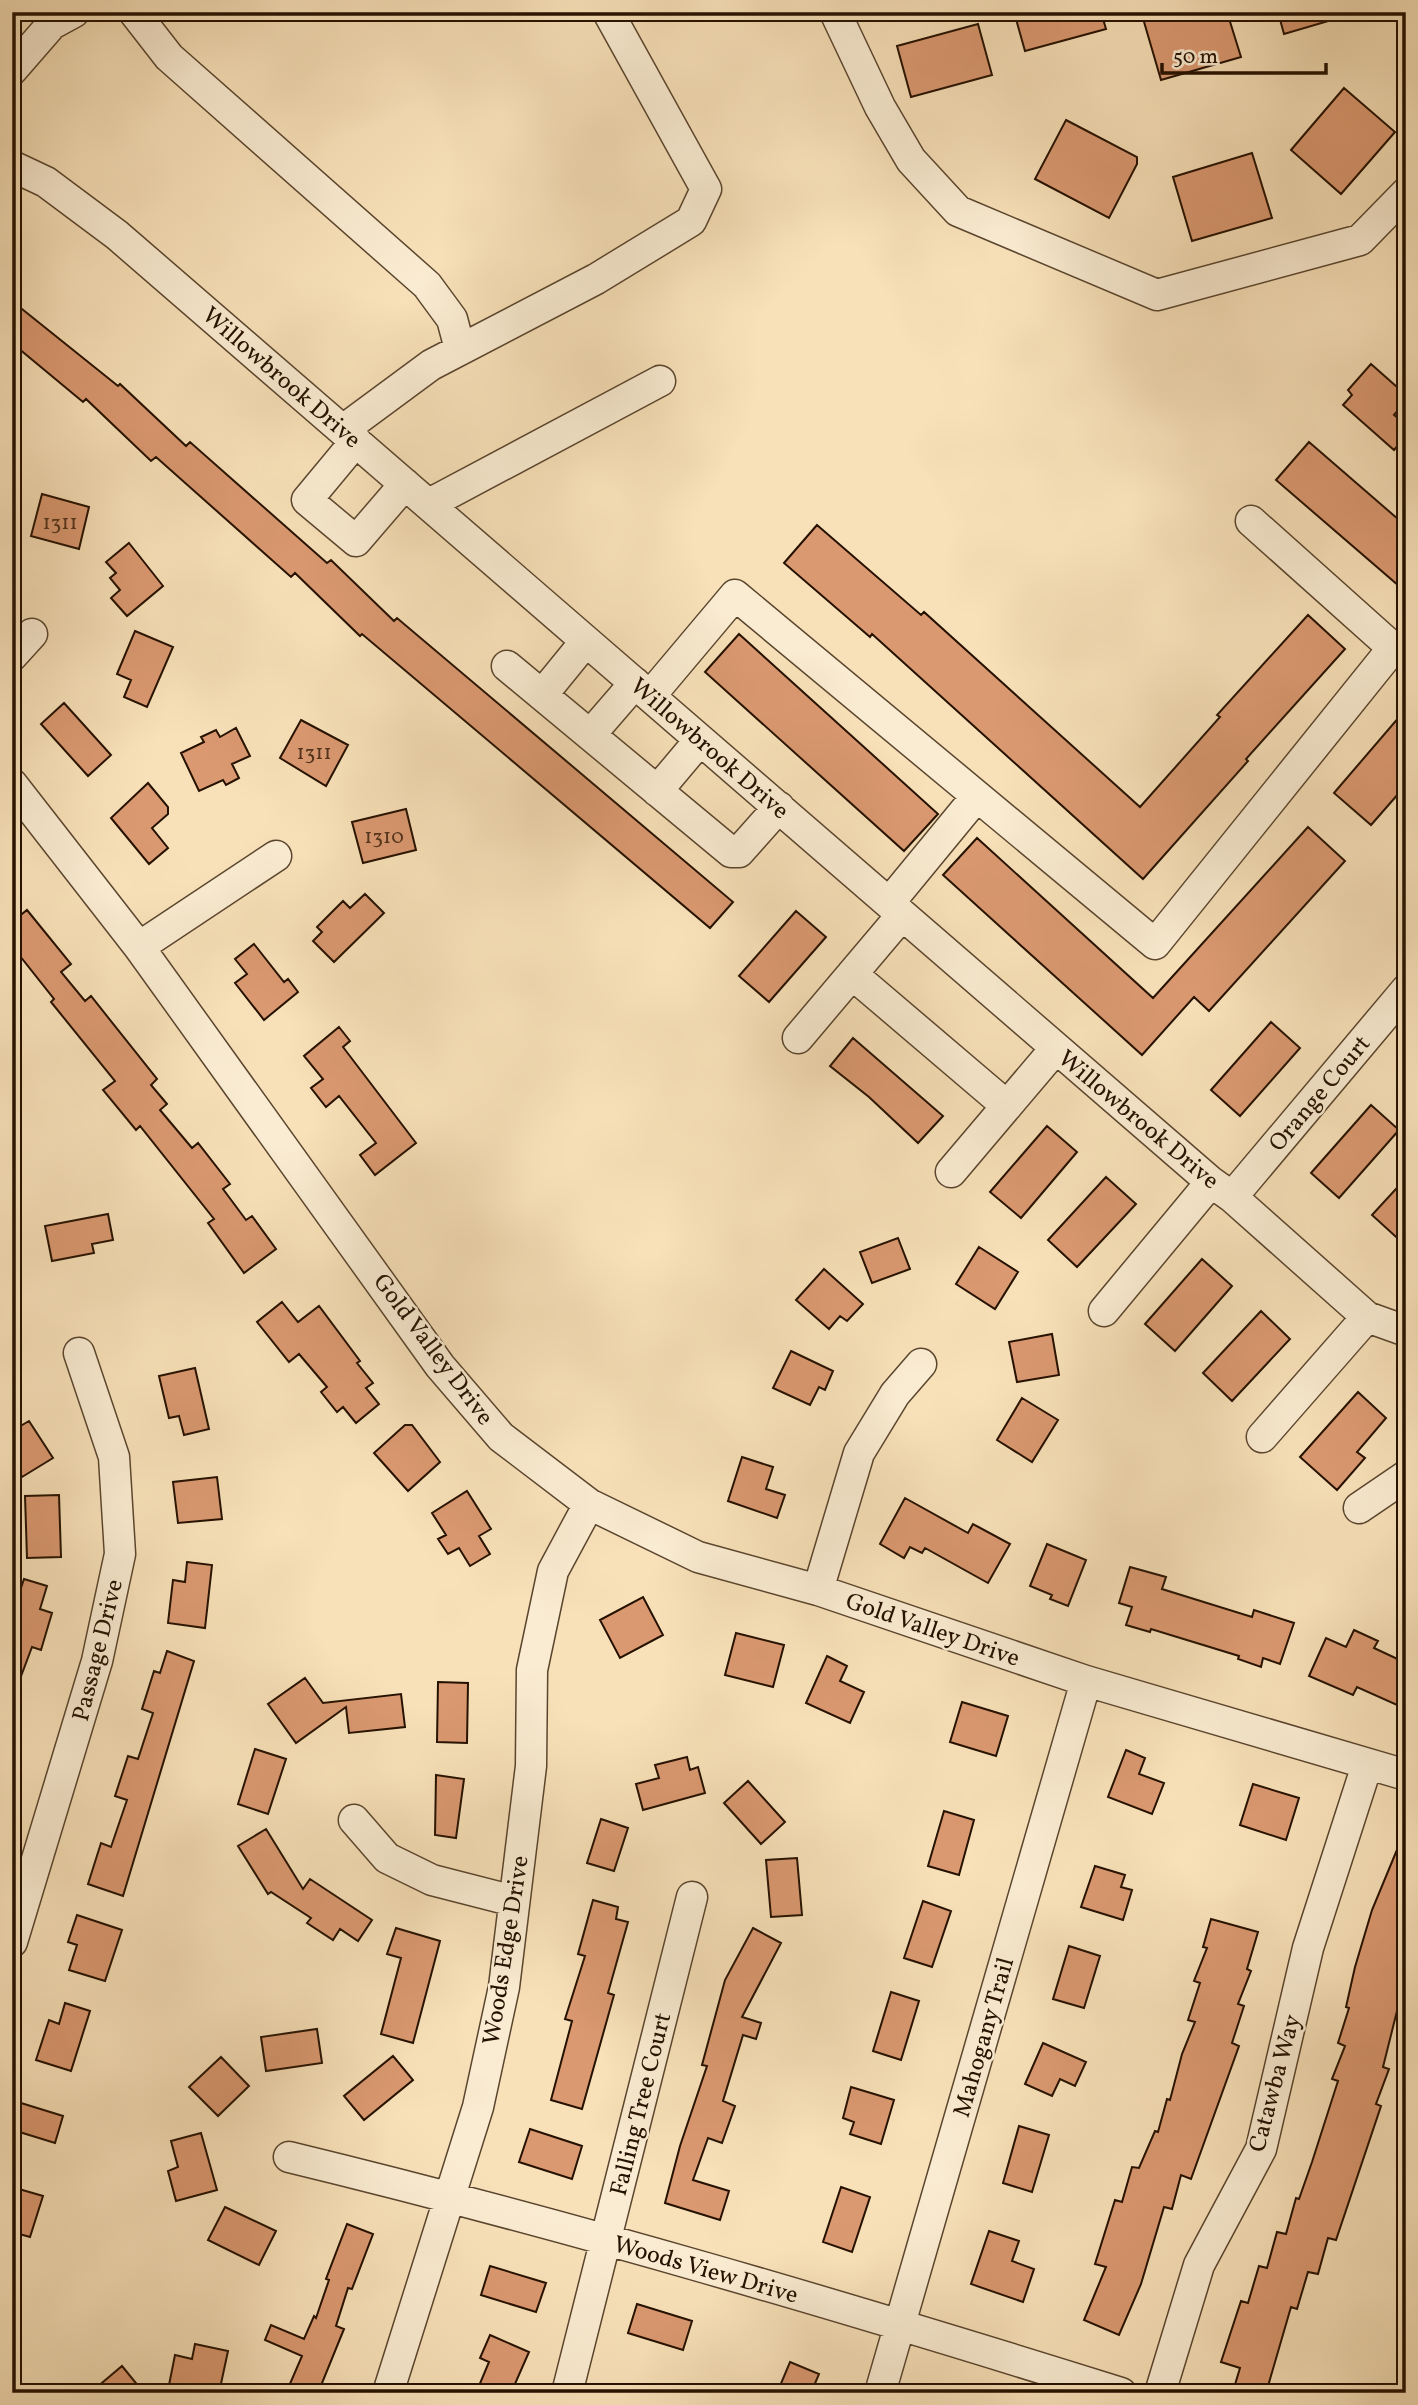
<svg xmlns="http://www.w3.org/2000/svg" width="1418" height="2405" font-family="Vollkorn,serif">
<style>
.building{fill:#db9971;stroke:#251100;stroke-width:2}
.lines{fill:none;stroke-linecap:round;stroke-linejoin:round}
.minor-casing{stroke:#5a452e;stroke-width:33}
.minor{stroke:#faecd2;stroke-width:30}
.labels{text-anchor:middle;stroke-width:5;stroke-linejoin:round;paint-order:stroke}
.number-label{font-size:21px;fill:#52331c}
.street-label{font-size:24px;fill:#251100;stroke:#faecd2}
</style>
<rect width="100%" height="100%" fill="#f8e1b9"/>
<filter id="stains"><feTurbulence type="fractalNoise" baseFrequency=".00286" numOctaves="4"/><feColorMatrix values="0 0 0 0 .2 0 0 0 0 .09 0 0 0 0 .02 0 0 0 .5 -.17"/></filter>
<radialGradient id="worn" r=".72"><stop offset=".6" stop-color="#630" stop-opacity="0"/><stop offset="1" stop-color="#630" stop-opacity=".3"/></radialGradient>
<path class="building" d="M1014 12H1101L1106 29 1025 51Z
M1153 12H1227L1241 57 1161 80 1142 15Z
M1278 12H1342V17L1284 34Z
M978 24 992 75 911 97 897 46Z
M1344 88 1395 132 1341 194 1291 150Z
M1066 120 1137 157V164L1109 218 1035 179Z
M1252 153 1272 218 1192 241 1173 177Z
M12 301 118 386 120 384 186 446 190 442 327 563 331 560 394 621 397 618 733 902 710 928 362 634 360 636 295 573 291 577 156 457 151 461 86 399 83 402 12 343Z
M1371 364 1406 395V401L1394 415 1406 425V436L1394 450 1343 405 1352 395 1348 390Z
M1309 442 1406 526V592L1276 480Z
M42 494 89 507 79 549 31 536Z
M817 525 921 615 924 612 1140 807 1220 717 1217 715 1308 615 1345 649 1246 759 1248 761 1143 879 872 634 870 637 784 563Z
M129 543 163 586 127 616 111 598 120 590 110 578 116 573 106 562Z
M135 631 173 647 147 707 124 697 131 680 117 674Z
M739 634 938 814 904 851 705 672Z
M64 703 111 755 88 776 41 724Z
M1406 709V785L1371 825 1334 793Z
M301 720 348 745 326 786 280 758Z
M236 728 250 756 232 764 239 778 226 785 223 780 199 791 181 753 204 742 201 737 216 730 220 737Z
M148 783 168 807V814L152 828 168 848 149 864 111 818Z
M406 809 416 850 363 863 352 822Z
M1308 827 1345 861 1209 1011 1194 997 1142 1055 943 875 977 838 1153 998Z
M365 894 384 913 334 962 313 941 322 932 317 927 343 901 350 908Z
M27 910 71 964 61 972 85 1001 91 996 157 1079 151 1085 167 1104 160 1110 192 1148 198 1143 230 1184 223 1189 246 1220 252 1216 276 1249 244 1273 208 1223 214 1219 140 1126 136 1130 103 1090 115 1081 51 1002 54 999 12 946V922Z
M796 911 826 937 769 1002 739 976Z
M254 944 284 982 288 979 298 992 264 1020 235 983 247 974 235 959Z
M1271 1022 1300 1048 1240 1116 1211 1090Z
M339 1027 350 1041 343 1047 416 1143 375 1175 360 1155 376 1143 339 1096 326 1107 311 1088 323 1079 304 1056Z
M853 1038 943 1116 918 1143 869 1097 830 1066Z
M1371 1105 1399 1130 1339 1198 1311 1173Z
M1047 1126 1077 1152 1021 1218 990 1192Z
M1106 1177 1136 1204 1077 1267 1048 1240Z
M1406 1178V1246L1372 1215Z
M108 1214 113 1240 92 1244 94 1253 52 1261 45 1226Z
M898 1238 910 1269 872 1283 860 1252Z
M979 1247 1018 1272 995 1309 956 1284Z
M1202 1259 1232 1286 1175 1351 1145 1324Z
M824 1269 863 1304 847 1321 840 1316 829 1329 796 1300Z
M282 1302 298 1322 319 1306 360 1361 357 1363 373 1383 366 1388 379 1404 356 1423 343 1407 337 1412 321 1392 327 1387 299 1354 289 1362 257 1322Z
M1261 1311 1290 1339 1232 1401 1203 1373Z
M1052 1334 1059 1375 1017 1382 1009 1342Z
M791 1351 833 1371 825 1390 819 1387 810 1405 773 1388Z
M195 1368 209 1429 184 1435 179 1416 169 1418 159 1376Z
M1358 1392 1386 1418 1357 1452 1365 1458 1337 1490 1300 1457Z
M1022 1398 1058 1420 1032 1462 997 1440Z
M29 1421 53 1458 22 1477 12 1461V1431Z
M405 1425H412L440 1462 408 1491 374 1453Z
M742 1457 773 1467 766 1489 785 1495 777 1518 728 1501Z
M217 1477 222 1519 178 1523 173 1482Z
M467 1491 491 1529 479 1536 490 1554 470 1566 459 1548 448 1554 438 1539 446 1535 432 1513Z
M59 1495 61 1557 27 1558 25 1496Z
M905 1498 968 1533 973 1524 1010 1544 988 1583 925 1548 922 1553 910 1547 904 1558 880 1544Z
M1047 1544 1086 1560 1068 1606 1050 1599 1052 1595 1030 1586Z
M187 1562 212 1565 205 1628 168 1623 173 1580 185 1582Z
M1130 1567 1166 1577 1162 1589 1252 1617 1254 1610 1294 1623 1280 1664 1263 1658 1261 1667 1238 1659 1239 1656 1151 1629 1150 1632 1126 1625 1132 1607 1119 1603Z
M24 1579 47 1586 40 1609 52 1613 41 1650 32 1647 14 1695 12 1615Z
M643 1597 663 1635 620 1658 600 1620Z
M1354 1630 1378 1641 1374 1648 1406 1663V1709L1357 1687 1353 1695 1309 1676 1326 1638 1346 1647Z
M736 1633 784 1645 773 1687 725 1675Z
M167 1651 194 1661 123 1896 88 1884 101 1843 111 1847 127 1800 115 1796 128 1756 138 1759 153 1713 142 1709 154 1671 160 1673Z
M827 1656 847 1666 840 1681 864 1692 850 1723 806 1703Z
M305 1678 323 1703 401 1694 405 1727 349 1733 346 1707 296 1743 268 1704Z
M438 1682 468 1683 467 1743 437 1742Z
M962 1702 1008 1716 996 1756 950 1742Z
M255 1749 286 1759 268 1814 238 1804Z
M1126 1750 1145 1758 1139 1774 1164 1783 1152 1814 1108 1797Z
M687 1757 690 1770 698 1767 705 1793 643 1810 636 1784 659 1778 655 1765Z
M436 1775 464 1779 456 1838 435 1835Z
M748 1781 785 1822 761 1844 724 1803Z
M1253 1784 1299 1798 1286 1840 1240 1825Z
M944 1811 974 1820 959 1875 928 1866Z
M601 1819 628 1828 614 1871 587 1863Z
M1406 1828V1975L1383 2067 1389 2069 1376 2104 1381 2106 1336 2240 1328 2238 1318 2274 1308 2272 1297 2309 1291 2307 1266 2393H1248L1234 2388 1240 2368 1221 2362 1241 2301 1248 2303 1259 2266 1267 2268 1277 2232 1286 2234 1296 2198 1299 2199 1312 2162 1338 2081 1332 2079 1345 2046 1338 2043 1349 2008 1346 2007 1355 1967 1372 1910Z
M266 1829 303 1889 310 1879 372 1920 358 1941 340 1929 333 1940 307 1923 311 1918 271 1892 268 1894 238 1846Z
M797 1858 802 1915 771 1917 766 1860Z
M1095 1866 1125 1875 1121 1887 1132 1890 1123 1920 1081 1907Z
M593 1900 618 1907 616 1919 628 1922 608 1993 614 1995 582 2109 551 2100 572 2021 565 2019 585 1956 578 1954Z
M923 1901 951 1911 932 1967 904 1958Z
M77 1915 122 1930 105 1981 69 1970 77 1945 68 1942Z
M1211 1919 1258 1932 1247 1969 1251 1971 1238 2004 1244 2006 1232 2043 1239 2046 1191 2179 1181 2175 1172 2209 1164 2207 1141 2284 1119 2335 1084 2320 1106 2267 1095 2264 1115 2200 1122 2202 1132 2167 1139 2168 1155 2131 1158 2132 1167 2099 1170 2100 1182 2054 1195 2022 1188 2020 1200 1983 1194 1981 1207 1948 1203 1947Z
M396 1928 440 1941 413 2043 381 2034 401 1958 387 1954Z
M753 1928 781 1943 742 2017 761 2023 756 2039 743 2035 723 2101 735 2106 722 2143 708 2138 693 2180 729 2191 720 2220 665 2203 680 2146 707 2066 702 2065 725 1980Z
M1069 1946 1100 1956 1084 2008 1053 1999Z
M891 1992 919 2001 901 2060 873 2051Z
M65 2003 90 2011 71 2071 36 2060 49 2020 59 2024Z
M317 2029 322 2063 266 2071 261 2037Z
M1043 2043 1086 2062 1075 2086 1060 2079 1052 2096 1025 2084Z
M393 2056 413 2080 364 2120 344 2096Z
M221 2057 249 2086 218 2116 189 2087Z
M851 2087 894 2100 881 2144 850 2134 854 2122 843 2118Z
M21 2103 63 2116 55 2143 13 2130Z
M1019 2126 1049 2135 1032 2192 1003 2183Z
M530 2129 582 2146 572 2179 519 2162Z
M201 2133 217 2190 176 2201 168 2171 178 2167 171 2141Z
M12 2187 43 2196 30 2237 12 2232Z
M841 2187 870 2197 852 2252 823 2242Z
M225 2207 276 2231 259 2265 208 2240Z
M347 2224 373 2234 352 2289 348 2288 336 2326 344 2329 318 2393H286L302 2356 265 2340 271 2325 304 2339 314 2316 316 2318 329 2280 326 2279Z
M989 2231 1019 2241 1012 2261 1034 2269 1023 2302 971 2284Z
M490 2266 546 2283 536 2312 481 2295Z
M637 2304 692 2321 683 2350 628 2333Z
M490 2335 529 2352 511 2393H476L489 2362 480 2358Z
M195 2344 228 2351 219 2393 169 2385 175 2355 192 2359Z
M790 2362 819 2374 811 2393H777Z
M122 2366 144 2393H90Z"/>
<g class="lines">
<defs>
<path id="minor" d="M134 12 169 57 427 285 452 319 460 349
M835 12 880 107 911 160 958 211 1157 295 1360 240 1406 193
M12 70 52 24 74 12
M12 166 46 182 117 235 1211 1182 1232 1197 1367 1317 1406 1331
M343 430 431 365 596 279 691 221 706 189 608 12
M356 441 307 500 356 541 405 484
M429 504 660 381
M12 656 32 634
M507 666 731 852H739L779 807
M542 695 586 641
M650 696 735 595 1155 944 1393 648 1251 521
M590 735 635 683
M12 784 139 947 440 1366 501 1437 589 1504 698 1557 818 1590 1086 1681 1406 1775
M657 791 700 740
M889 903 977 796
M139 947 276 856
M852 974 1007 1106
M798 1038 902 915
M951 1172 1056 1048
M1232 1197 1406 990
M1104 1311 1211 1182
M1262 1437 1367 1317
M1359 1508 1406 1476
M818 1590 859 1453 895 1394 921 1364
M354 1820 387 1858 432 1880 514 1901
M12 1942 97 1661 120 1554 114 1457 79 1353
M289 2157C569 2225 846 2307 1121 2393
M388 2393 478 2107 504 1987 531 1766 532 1670 553 1571 589 1504
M567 2393 692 1897
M880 2393 1086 1681
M1160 2393 1199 2265 1261 2149 1308 1948 1367 1765"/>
</defs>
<use href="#minor" class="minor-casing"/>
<use href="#minor" class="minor"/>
</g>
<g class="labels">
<g class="number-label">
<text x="60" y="529">1311</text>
<text x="314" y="759">1311</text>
<text x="384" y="843">1310</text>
</g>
<g class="street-label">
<text transform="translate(282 377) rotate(41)" y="8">Willowbrook Drive</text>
<text transform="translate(710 748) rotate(41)" y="8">Willowbrook Drive</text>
<text transform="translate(1319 1093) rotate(-50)" y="8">Orange Court</text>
<text transform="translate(1139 1119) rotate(40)" y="8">Willowbrook Drive</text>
<text transform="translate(434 1349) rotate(53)" y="8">Gold Valley Drive</text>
<text transform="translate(933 1629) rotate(19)" y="8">Gold Valley Drive</text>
<text transform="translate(97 1650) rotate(-76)" y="8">Passage Drive</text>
<text transform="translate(505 1950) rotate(-81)" y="8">Woods Edge Drive</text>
<text transform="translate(983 2037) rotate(-74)" y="8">Mahogany Trail</text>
<text transform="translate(1274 2083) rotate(-75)" y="8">Catawba Way</text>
<text transform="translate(640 2104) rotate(-76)" y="8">Falling Tree Court</text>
<text transform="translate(706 2269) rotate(16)" y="8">Woods View Drive</text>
</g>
</g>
<rect width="1418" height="2405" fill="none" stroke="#f8e1b9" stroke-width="42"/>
<rect x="14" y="14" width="1390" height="2377" fill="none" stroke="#251100" stroke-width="3.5"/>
<rect x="21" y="21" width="1376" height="2363" fill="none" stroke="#251100" stroke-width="2"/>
<path d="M1162 63v10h164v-10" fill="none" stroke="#251100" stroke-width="3.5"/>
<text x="1173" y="63" font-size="21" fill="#251100" stroke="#faecd2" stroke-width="5" paint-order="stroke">50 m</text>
<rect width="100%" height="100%" filter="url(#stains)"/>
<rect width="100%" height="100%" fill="url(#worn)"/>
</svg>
